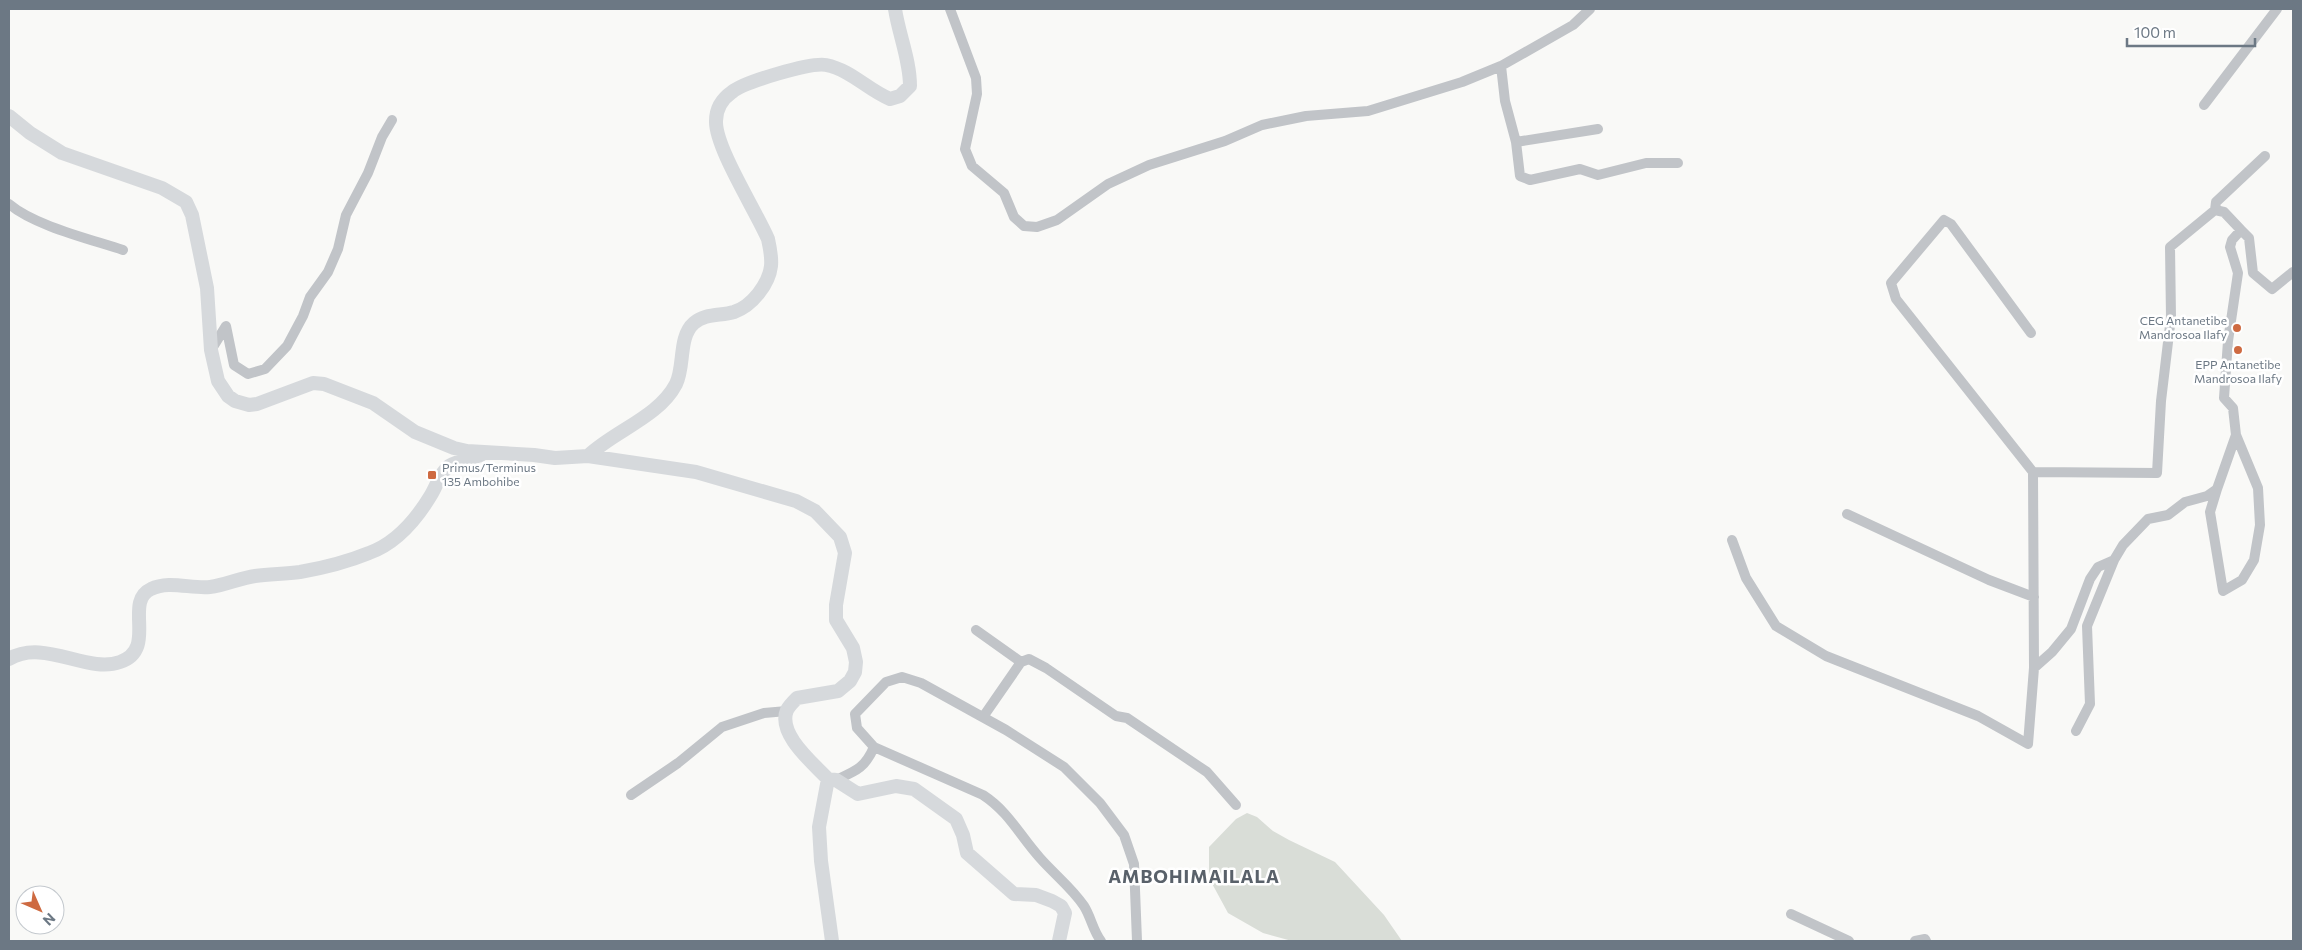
<svg xmlns="http://www.w3.org/2000/svg" width="2302" height="950" font-family="Commissioner,sans-serif">
<style>
.green{fill:#d9ddd7}
.lines{fill:none;stroke-linecap:round;stroke-linejoin:round}
.street{stroke:#c1c4c8;stroke-width:10}
.secondary{stroke:#d6d9dc;stroke-width:14}
.poi-dot{fill:#ce6a41;stroke:#fff;stroke-width:2}
.labels{text-anchor:middle;stroke-width:5;stroke-linejoin:round;paint-order:stroke}
.poi-label{font-size:12px;fill:#6c7884;stroke:#fff;text-anchor:end}
.district-label{font-size:18px;font-weight:bold;letter-spacing:1px;fill:#59616a;stroke:#fff}
</style>
<rect width="100%" height="100%" fill="#f9f9f7"/>
<path class="green" d="M1247 813 1257 817 1273 831 1289 840 1335 862 1384 915 1402 941H1292L1263 933 1228 913 1209 878V847L1236 819Z"/>
<g class="lines">
<path class="street" d="M950 9 976 78 977 94 965 149 972 166 1004 193 1014 217 1024 226 1037 227 1057 220 1108 184 1149 165 1225 141 1262 125 1306 116 1368 111 1462 82 1501 66 1573 25 1590 9
M1501 66 1505 101 1516 142 1598 129
M2204 105 2277 9
M1516 142 1520 176 1530 180 1580 169 1598 175 1646 163H1678
M9 204C35 226 90 239 123 250
M2241 230 2249 238 2253 273 2272 289 2293 272
M2031 333 1951 224 1944 220 1891 283 1896 299 2033 472
M211 350 226 326 234 365 248 374 265 369 287 346 303 316 310 297 328 272 338 249 346 215 368 173 382 137 392 120
M2217 489 2210 512 2223 591 2242 580 2254 560 2260 525 2258 488 2236 435
M1847 514 1989 580 2034 597
M1732 540 1746 578 1776 626 1826 656 1978 716 2028 744 2034 668 2033 472 2157 473 2161 401 2171 317 2170 247 2215 210
M976 630 1021 662 983 717
M1021 662 1029 659 1046 668 1116 716 1127 718 1207 772 1236 805
M2034 668 2052 652 2071 629 2090 579 2098 567 2114 560 2123 545 2148 519 2168 515 2185 502 2207 496 2217 489 2236 435 2233 408 2224 398 2228 341 2238 273 2230 247 2232 240 2241 230 2224 212 2215 210 2216 202 2265 156
M2076 731 2090 704 2087 626 2114 560
M836 780C856 771 865 768 874 747
M631 795 678 763 722 727 764 713 787 711
M1791 914 1849 941
M1101 941C1093 931 1091 917 1084 906 1072 888 1055 875 1040 858 1020 836 1009 812 983 795L874 747 857 728 855 714 886 682 902 677 921 683 1006 730 1064 767 1100 803 1124 835 1134 864 1137 941
M1915 941 1925 939 1926 941"/>
<path class="secondary" d="M9 116 30 133 62 153 162 188 186 202 192 215 207 288 211 350 218 381 228 396 235 401 249 405 257 404 313 383 324 384 373 403 415 432 454 448 467 451 534 455 555 458 588 456 696 472 796 501 815 511 840 537 845 553 836 605V620L853 648 856 662 855 672 850 681 838 691 797 698C794 701 789 706 787 710 777 734 813 763 828 779L836 780 858 794 896 786 914 789 956 819 963 835 967 853 1014 894 1036 895 1052 901 1061 906 1065 913 1059 941
M588 456C614 431 659 417 676 384 685 366 678 337 694 323 705 313 721 316 734 312 752 306 769 284 771 266 772 257 770 248 768 239 756 211 715 147 716 121 716 109 722 99 732 92 744 82 811 62 826 65 851 70 868 90 890 99L900 96 910 86C910 60 899 35 895 9
M9 659C44 638 87 674 120 662 158 649 123 602 151 589 169 580 191 589 210 587 226 585 240 578 255 576 270 574 285 574 300 572 323 568 347 562 369 553 397 543 416 520 431 495 437 485 440 473 449 466 459 460 471 458 481 455
M828 779 819 827 821 861 832 941"/>
</g>
<g class="poi-dot">
<circle cx="2237" cy="328" r="5"/>
<circle cx="2238" cy="350" r="5"/>
<rect x="427" y="470" width="10" height="10" rx="2.5"/>
</g>
<g class="labels">
<g class="poi-label">
<text x="2227" y="325">CEG Antanetibe<tspan x="2227" dy="14">Mandrosoa Ilafy</tspan></text>
<text x="2238" y="369" text-anchor="middle">EPP Antanetibe<tspan x="2238" dy="14">Mandrosoa Ilafy</tspan></text>
<text x="442" y="472" text-anchor="start">Primus/Terminus<tspan x="442" dy="14">135 Ambohibe</tspan></text>
</g>
<g class="district-label">
<text x="1194" y="883">AMBOHIMAILALA</text>
</g>
</g>
<rect width="2302" height="950" fill="none" stroke="#6c7884" stroke-width="20"/>
<g transform="translate(40 910) rotate(135)"><circle r="24" fill="#ffffff" stroke="#c4c9ce"/>
<path d="M0-4L9 19L0 12L-9 19Z" fill="#ce6a41"/>
<text y="-8" font-size="14" font-weight="bold" text-anchor="middle" fill="#6c7884">N</text>
</g>
<path d="M2127 38v8h128v-8" fill="none" stroke="#6c7884" stroke-width="2.5"/>
<text x="2134" y="38" font-size="15" fill="#6c7884" stroke="#ffffff" stroke-width="4" paint-order="stroke">100 m</text>
</svg>
